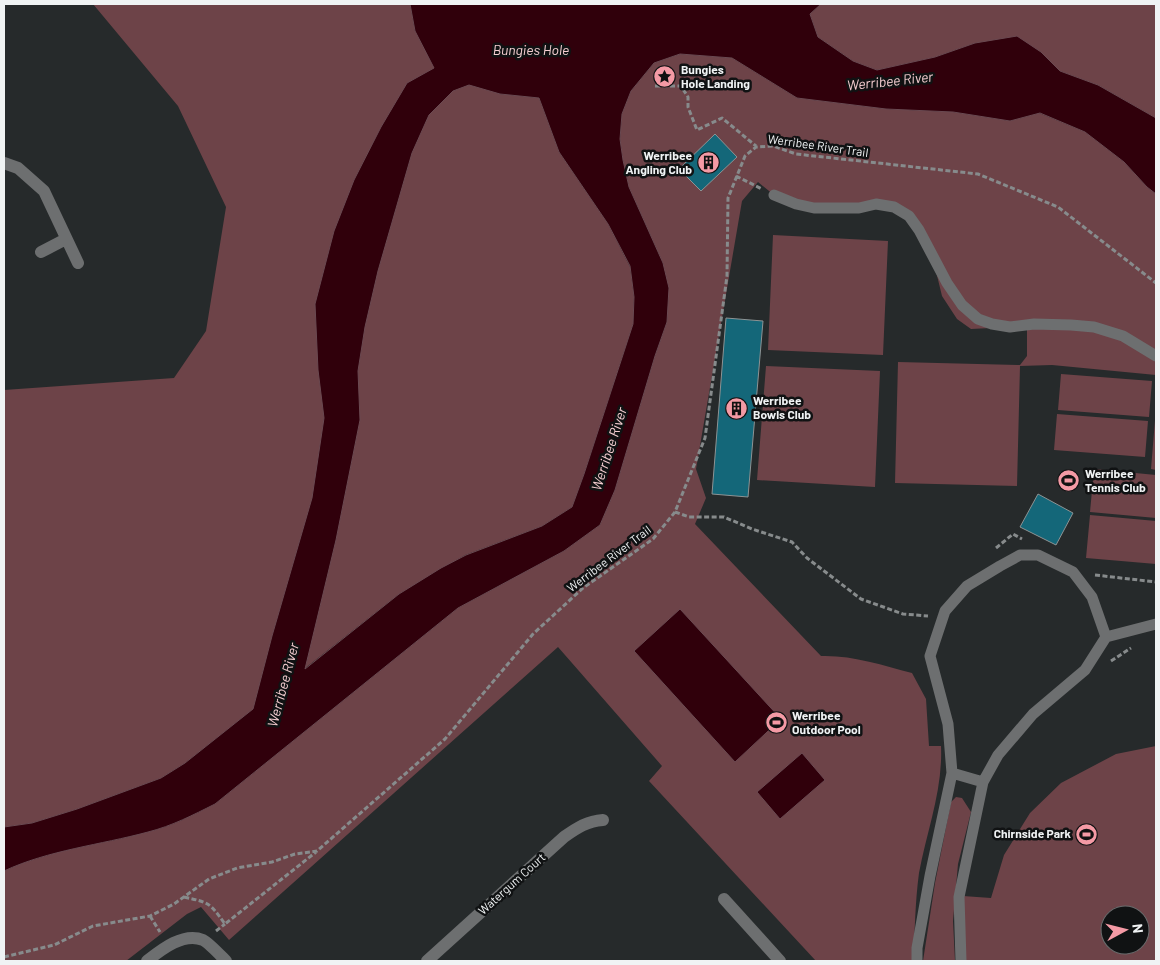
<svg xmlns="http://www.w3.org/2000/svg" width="1160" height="965" font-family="Barlow,sans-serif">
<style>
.green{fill:#6d4348;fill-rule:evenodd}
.water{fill:#30000b;stroke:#6a4951;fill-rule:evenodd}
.building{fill:#146779;stroke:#8d9394}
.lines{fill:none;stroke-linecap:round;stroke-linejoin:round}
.path{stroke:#878b8c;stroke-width:3;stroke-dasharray:5 2.5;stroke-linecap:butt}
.lane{stroke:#6d6f70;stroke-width:11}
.street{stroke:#6d6f70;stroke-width:12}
.labels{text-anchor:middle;stroke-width:5;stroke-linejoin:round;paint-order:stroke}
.poi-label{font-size:12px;font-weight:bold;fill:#f0f3f4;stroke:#101213;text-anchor:start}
.street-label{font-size:12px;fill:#f0f3f4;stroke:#101213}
.water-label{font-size:14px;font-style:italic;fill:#f5ced1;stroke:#101213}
</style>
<rect width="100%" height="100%" fill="#262a2b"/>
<path class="green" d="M93 4H410L415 31 500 94 539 98 559 152 608 224 630 267 634 297 633 324 584 474 572 507 542 526 465 555 399 594 185 763 161 778 77 809 32 823 4 827V390L174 378 206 331 226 207 178 106Z
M821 4H1156V118L1098 85 1060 71 1041 52 975 43 935 57 877 70 853 61 818 37 810 14Z
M680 54 732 58 797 98 886 109 953 112 1010 121 1039 113 1085 132 1124 162 1147 187 1156 194V375L1052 365 1020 366 1017 486 895 483 898 362 1020 365 1027 356V330L1010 327 971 329 957 319 942 296 932 255 909 216 876 204 814 208 774 195 758 182 742 201 696 469 706 498 695 524 821 656C852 655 882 665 912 673L926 699 929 746H941C943 790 927 830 919 873 915 902 915 932 913 961H816L649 781 662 766 558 647 229 940 201 907 187 914 126 961H4V871C49 850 100 845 148 832 172 826 193 815 215 804L458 608 564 551 600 525 615 490 655 356 667 322 663 263 629 187 623 160 620 139 622 114 631 91 654 63Z
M773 235 888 241 883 355 768 350Z
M766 366 880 371 875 487 757 480Z
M1061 374 1152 381 1149 417 1058 410Z
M1156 408V470L1151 469Z
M1057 414 1148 421 1145 457 1054 450Z
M1094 469 1156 475V518L1090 512Z
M1090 515 1156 521V564L1086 558Z
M1156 746V961H964L963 896 991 898 1004 855 1030 813 1061 783 1116 754ZM1110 915H1140V945H1110Z
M956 797 962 798 971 812 958 864 953 921 955 961H923L935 883 951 802Z"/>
<path class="water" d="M410 4H821L810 14 818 37 853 61 877 70 935 57 975 43 1017 36 1041 52 1060 71 1098 85 1156 118V194L1147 187 1124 162 1085 132 1040 113 1010 121 953 112 886 109 797 98 732 58 680 54 654 63 631 91 622 114 620 139 623 160 629 187 663 263 669 288 667 322 655 356 615 490 600 525 564 551 458 608 215 804C193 815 172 826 148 832 100 845 49 850 4 871V827L32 823 77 809 161 778 185 763 253 709 272 636 312 498 324 418 318 370 315 304 334 231 354 180 381 127 407 83 434 68 415 31ZM469 85 500 94 539 98 559 152 608 224 630 266 634 297 633 324 584 474 572 507 542 526 466 555 441 568 399 594 305 669 336 540 360 420 358 371 365 327 378 271 412 153 429 115 453 91Z
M680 609 781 719 735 762 634 651Z
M802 753 825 780 780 819 757 792Z"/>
<path class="building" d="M715 134 737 157 701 191 679 169Z
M726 318 763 321 748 497 712 494Z
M1038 494 1073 513 1056 545 1020 527Z"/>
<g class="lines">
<path class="path" d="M655 86H681L688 97V107L697 130 722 118 756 146
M736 176 762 189
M675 512 689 517H724L752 529 792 542 807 558 861 599 903 614 928 616
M996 548 1013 534 1022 539
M1095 575 1156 582
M1111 661 1131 648
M184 897C210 903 209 902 225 924L316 852
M150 916 160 932
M216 931 225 924
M4 957 54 945 93 926 150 916 174 904 209 879 237 868 272 862 295 854 317 851 445 739 533 634 583 588 653 539 675 512 705 438 727 276 728 198 745 156 756 147 773 146 796 154 978 174 1058 207 1156 283"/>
<path class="lane" d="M774 195 796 204 814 208H859L876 204 894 207 909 216 919 230 947 283 962 305 978 319 992 324 1010 327 1034 324 1071 325 1094 327 1123 336 1156 356
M952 773 983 782 998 755 1033 714 1085 670 1106 637 1156 624
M917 961V948L930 876 952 773 948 724 930 656 945 611 967 586 1000 566 1020 555H1038L1073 572 1092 597 1106 637
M961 961 959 897 983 782"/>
<path class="street" d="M4 163 18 168 44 191 78 263
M41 252 66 239
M724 899 780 961
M147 961C161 950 183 932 203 940 209 943 221 956 226 961
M427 961 564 837C577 828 587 821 603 820"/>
</g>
<defs>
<symbol id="sight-disc" viewBox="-11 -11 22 22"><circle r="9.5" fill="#f49aa5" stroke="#101213"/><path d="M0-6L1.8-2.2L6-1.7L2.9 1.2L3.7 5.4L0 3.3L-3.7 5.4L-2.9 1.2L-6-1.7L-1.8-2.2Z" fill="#111"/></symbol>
<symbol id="building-disc" viewBox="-11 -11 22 22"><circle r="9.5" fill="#f49aa5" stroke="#101213"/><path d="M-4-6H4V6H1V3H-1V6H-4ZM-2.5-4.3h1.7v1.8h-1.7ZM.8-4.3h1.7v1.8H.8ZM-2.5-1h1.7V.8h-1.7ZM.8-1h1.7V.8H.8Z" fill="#111"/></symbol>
<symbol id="stadium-disc" viewBox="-11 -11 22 22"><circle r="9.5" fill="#f49aa5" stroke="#101213"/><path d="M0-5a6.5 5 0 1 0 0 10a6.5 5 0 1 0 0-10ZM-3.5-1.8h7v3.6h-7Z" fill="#111"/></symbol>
</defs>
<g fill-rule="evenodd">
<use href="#sight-disc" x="652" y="64" width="25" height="25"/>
<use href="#building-disc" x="696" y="150" width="25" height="25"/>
<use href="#building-disc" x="724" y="396" width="25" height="25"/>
<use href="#stadium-disc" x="1056" y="468" width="25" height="25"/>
<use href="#stadium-disc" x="764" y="710" width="25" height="25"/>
<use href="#stadium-disc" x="1074" y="822" width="25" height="25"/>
</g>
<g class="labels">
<g class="poi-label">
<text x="681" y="74">Bungies<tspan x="681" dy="14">Hole Landing</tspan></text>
<text x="692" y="160" text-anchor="end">Werribee<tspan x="692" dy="14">Angling Club</tspan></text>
<text x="753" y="405">Werribee<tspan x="753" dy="14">Bowls Club</tspan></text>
<text x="1085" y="478">Werribee<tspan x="1085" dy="14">Tennis Club</tspan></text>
<text x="792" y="720">Werribee<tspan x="792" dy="14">Outdoor Pool</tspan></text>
<text x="1071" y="838" text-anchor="end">Chirnside Park</text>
</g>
<g class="street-label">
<text transform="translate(818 146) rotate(8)" y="4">Werribee River Trail</text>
<text transform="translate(609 559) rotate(-37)" y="4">Werribee River Trail</text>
<text transform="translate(512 884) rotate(-42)" y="4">Watergum Court</text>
</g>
<g class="water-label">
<text x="531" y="55">Bungies Hole</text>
<text transform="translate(890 81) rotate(-6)" y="5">Werribee River</text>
<text transform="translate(609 449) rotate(-72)" y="5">Werribee River</text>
<text transform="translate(283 685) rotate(-75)" y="5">Werribee River</text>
</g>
</g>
<rect width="1160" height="965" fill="none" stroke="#f0f3f4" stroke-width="10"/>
<g transform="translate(1125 930) rotate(83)"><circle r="24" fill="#101213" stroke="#6a6c6d"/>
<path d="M0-4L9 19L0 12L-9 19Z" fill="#f49aa5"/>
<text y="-8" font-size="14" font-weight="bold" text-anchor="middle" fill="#f0f3f4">N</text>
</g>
</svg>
